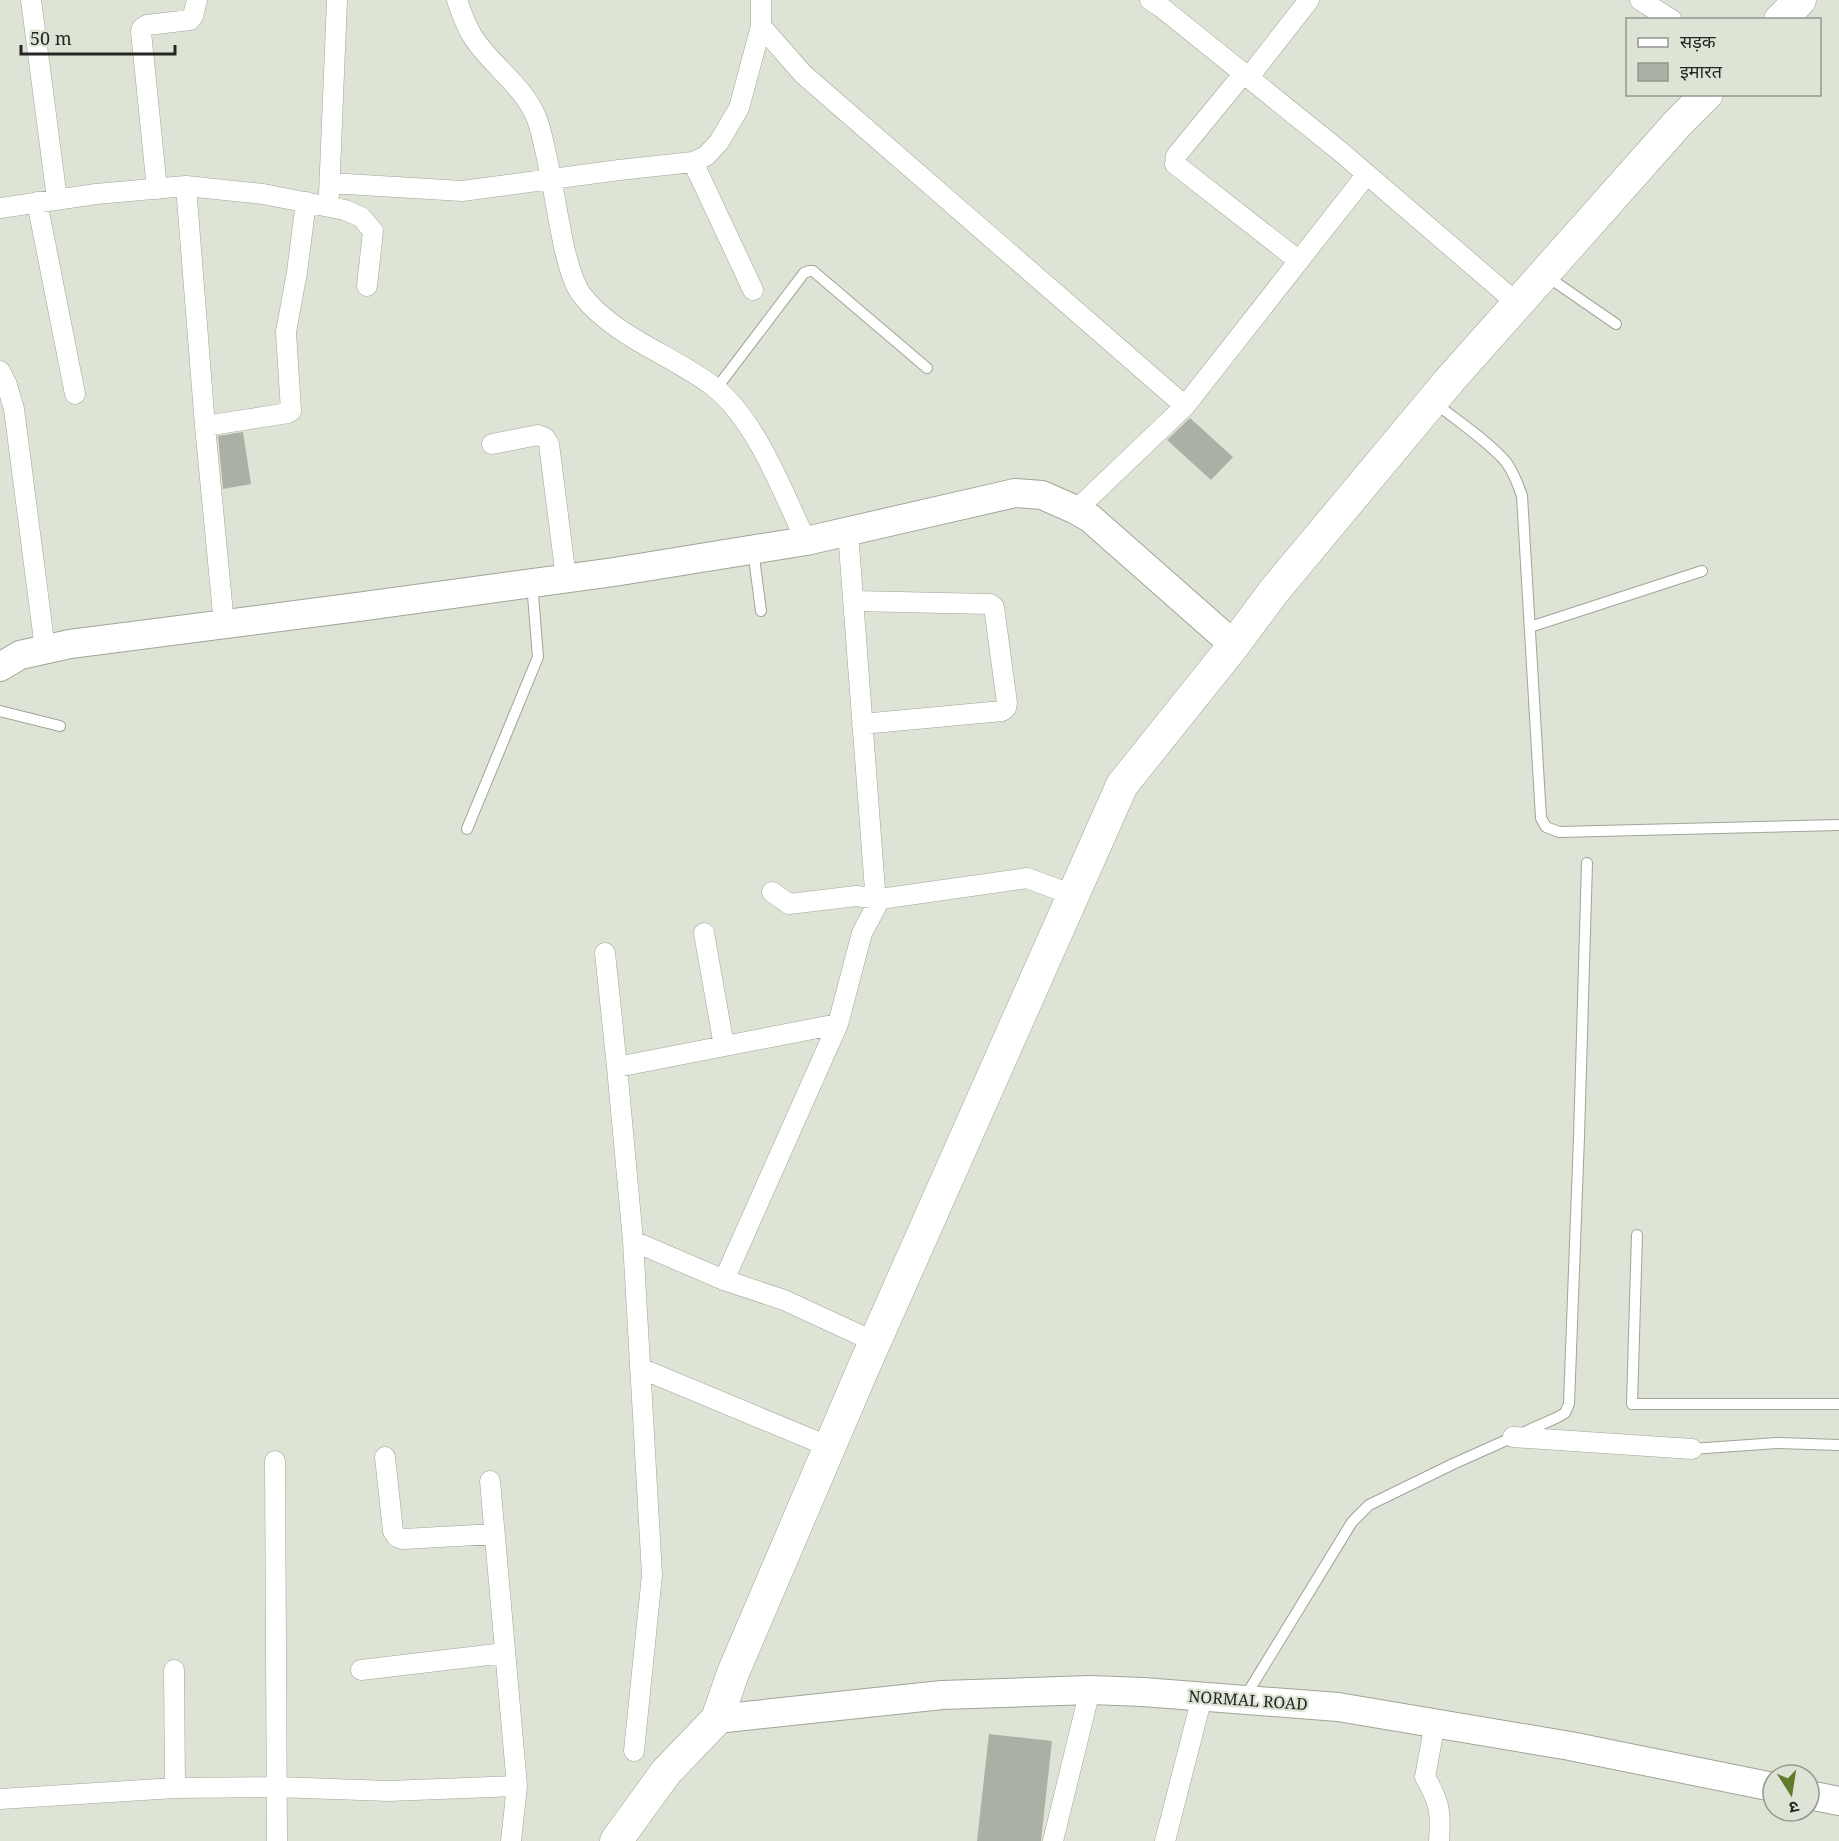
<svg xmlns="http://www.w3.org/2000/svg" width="1839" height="1841" font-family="'Noto Serif','Noto Sans Devanagari',serif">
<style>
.building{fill:#aab0a3}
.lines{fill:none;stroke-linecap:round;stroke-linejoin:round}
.service-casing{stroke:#a0a598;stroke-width:12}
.minor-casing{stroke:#a0a598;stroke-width:21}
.secondary-casing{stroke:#a0a598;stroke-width:30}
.primary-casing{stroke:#a0a598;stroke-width:33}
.service{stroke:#fff;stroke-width:10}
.minor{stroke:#fff;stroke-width:20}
.secondary{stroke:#fff;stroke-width:28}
.primary{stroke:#fff;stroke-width:32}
.labels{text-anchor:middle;stroke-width:4.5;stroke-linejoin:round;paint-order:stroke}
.street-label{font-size:16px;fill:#242621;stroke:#dde3d5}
</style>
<rect width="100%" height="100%" fill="#dde3d5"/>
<path class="building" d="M1190 418 1233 457 1211 480 1167 440Z
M243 432 251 484 223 489 218 436Z
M989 1734 1052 1741 1041 1841H977Z"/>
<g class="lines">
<defs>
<path id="service" d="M1545 275 1616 324
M716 389 804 273 809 271H813L927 368
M1434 402C1456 420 1488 441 1506 462 1514 473 1518 484 1522 496L1541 818 1546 827 1559 832 1839 825
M753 550 761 611
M1530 627 1702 571
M0 711 60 726
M467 829 538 657 532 583
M1637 1235 1632 1404H1839
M1692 1449 1777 1443 1839 1445
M1245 1697 1352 1522 1369 1505 1453 1464 1556 1418 1565 1413 1569 1404 1579 1137 1587 863"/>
<path id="minor" d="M31 0 57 199
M457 0C461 12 466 26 473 37 492 67 523 84 537 119 540 127 542 136 544 145 552 179 557 213 564 247 568 262 572 281 581 294 615 338 671 354 714 387 757 421 783 493 806 541
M761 0V26L803 74 1185 406
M1150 0 1161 7 1341 152 1518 304
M1640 0 1672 20
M1244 73 1176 156 1175 164 1299 261
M1249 77 1309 0
M693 162 753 290
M330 183 462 191 619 170 693 162 706 156 719 142 739 108 761 26
M186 186 205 426 224 624
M157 189 141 32 142 28 147 25 190 20 193 16 197 0
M329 195 337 0
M37 202 75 394
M0 208 96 194 186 186 263 194 345 210 361 217 373 231 367 286
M0 371 7 385 14 409 45 649
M205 426 288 413 291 411 286 332 297 272 306 202
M492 444 538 435 545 438 549 444 566 578
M1076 510 1185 406 1367 174
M853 601 990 604 994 607 1007 703 1006 708 1002 711 862 724
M772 892 789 904 856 896 880 899 875 890 848 532
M704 933 724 1046
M605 953 617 1067
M633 1241 724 1280 784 1300 875 1342
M724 1280 838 1024
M640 1368 830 1447
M1513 1437 1692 1449
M385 1457 393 1531 397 1537 403 1539 495 1534
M275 1461 277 1841
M490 1481 517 1786 511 1841
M361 1670 505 1653
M1435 1723 1425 1777C1440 1802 1441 1813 1439 1841
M634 1751 652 1575 633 1241 617 1067 838 1024 862 933 880 899 1027 878 1073 895
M175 1788 277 1787 389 1791 517 1786
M0 1799 175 1788 174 1670
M1053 1841 1090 1690
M1165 1841 1202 1697"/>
<path id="secondary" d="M0 667 20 655 70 644 365 606 614 572 806 541 1015 493 1042 495 1076 510 1090 518 1234 645
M717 1719 942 1695 1090 1690 1143 1692 1338 1707 1570 1746 1773 1787
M1809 1795 1839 1801"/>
<path id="primary" d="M1780 20 1800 0
M616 1841 666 1772 717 1719 733 1673 862 1371 1122 785 1234 645 1274 591 1449 381 1678 123 1707 94"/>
</defs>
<use href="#service" class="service-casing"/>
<use href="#minor" class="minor-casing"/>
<use href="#secondary" class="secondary-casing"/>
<use href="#primary" class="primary-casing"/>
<use href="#service" class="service"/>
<use href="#minor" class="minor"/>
<use href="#secondary" class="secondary"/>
<use href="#primary" class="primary"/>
</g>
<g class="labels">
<g class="street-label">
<text transform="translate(1248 1700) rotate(4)" y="6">NORMAL ROAD</text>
</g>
</g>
<rect x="1626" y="18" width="195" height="78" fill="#dde3d5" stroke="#93978d" stroke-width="1.5"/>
<rect x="1638" y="38" width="30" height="9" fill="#ffffff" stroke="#93978d" stroke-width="1.5"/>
<text x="1680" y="48" font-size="18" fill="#242621">सड़क</text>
<rect x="1638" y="63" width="30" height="18" fill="#aab0a3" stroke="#93978d" stroke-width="1.5"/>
<text x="1680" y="78" font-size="18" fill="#242621">इमारत</text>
<g transform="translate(1791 1793) rotate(168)"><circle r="28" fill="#dde3d5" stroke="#93978d" stroke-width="1.5"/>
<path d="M0-4.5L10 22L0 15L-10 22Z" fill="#607b2e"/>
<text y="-9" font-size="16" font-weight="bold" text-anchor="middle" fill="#242621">उ</text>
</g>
<path d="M21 45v9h154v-9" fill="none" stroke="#242621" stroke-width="3"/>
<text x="30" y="45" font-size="18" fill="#242621" stroke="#dde3d5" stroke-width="4.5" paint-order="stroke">50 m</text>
</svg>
